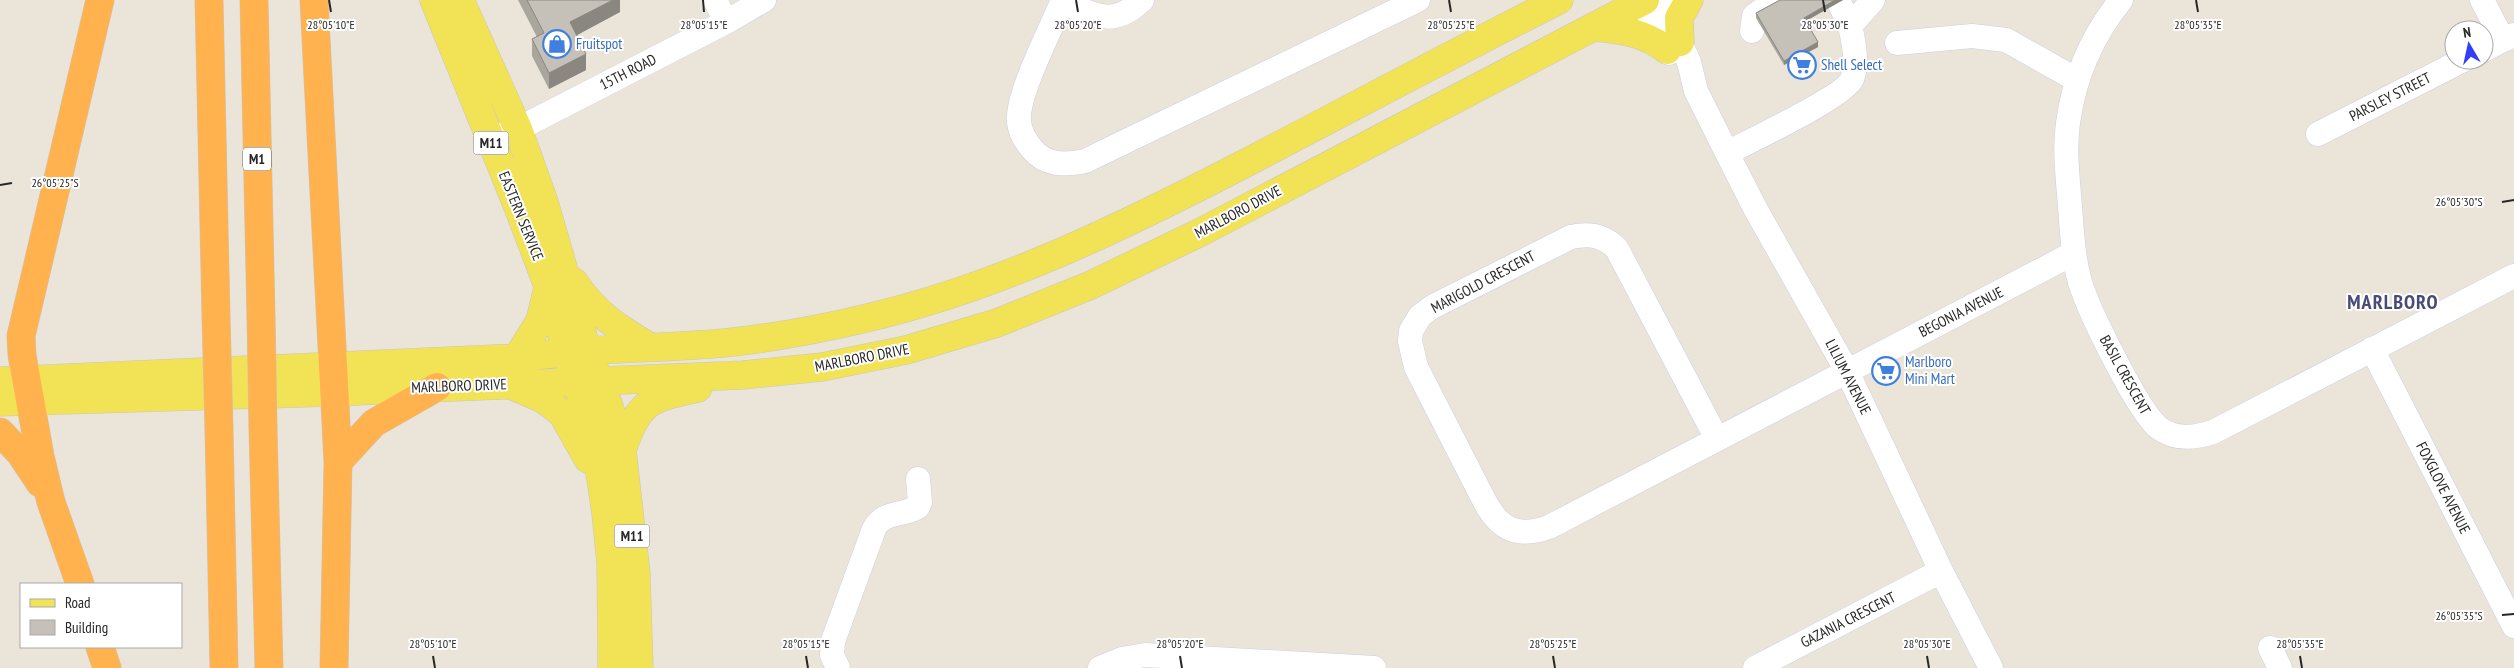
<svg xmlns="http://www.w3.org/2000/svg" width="2514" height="668" font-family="'PT Sans Narrow',sans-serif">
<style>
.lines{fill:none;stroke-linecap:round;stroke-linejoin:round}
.minor-casing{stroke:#cdcee1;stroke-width:25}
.major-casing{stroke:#c7c7c7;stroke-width:29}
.highway-casing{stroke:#c7c7c7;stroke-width:29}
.minor{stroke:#fff;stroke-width:24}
.major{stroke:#f2e255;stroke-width:28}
.highway{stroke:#ffb24e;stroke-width:28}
.highway-bridge-casing{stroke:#c7c7c7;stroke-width:29;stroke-linecap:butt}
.highway-bridge{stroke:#ffb24e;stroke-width:28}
.wall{fill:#a9a69e}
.shaded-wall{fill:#8a8781}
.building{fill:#c5c1b8;stroke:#8a8781}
.ticks{fill:none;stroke:#272727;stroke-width:2}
.labels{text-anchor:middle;stroke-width:4;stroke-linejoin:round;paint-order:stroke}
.shield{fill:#fff;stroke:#686868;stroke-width:1}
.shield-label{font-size:14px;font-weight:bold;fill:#272727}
.shop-label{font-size:15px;fill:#366cbe;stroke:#fff;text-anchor:start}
.street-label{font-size:15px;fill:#272727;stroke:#fff}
.district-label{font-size:20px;font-weight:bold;letter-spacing:1px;fill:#484a78;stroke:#fff}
.ticks-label{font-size:12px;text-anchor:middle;fill:#272727;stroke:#fff;stroke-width:4;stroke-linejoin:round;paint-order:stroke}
</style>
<rect width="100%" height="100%" fill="#eae5d8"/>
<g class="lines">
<defs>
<path id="minor" d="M715 0 726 22
M1142 0C1113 28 1095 15 1062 2 1051 29 1016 96 1019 122 1020 132 1026 142 1032 149 1046 166 1065 165 1085 161L1418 0
M1638 0 1669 53
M1661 0 1689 62 1696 91 1727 153 1756 210 1847 371 1941 571 1991 668
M2121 0C2092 36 2074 78 2068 123 2064 151 2068 179 2070 207 2072 232 2073 257 2080 282 2088 309 2138 412 2159 428 2175 440 2195 438 2213 432L2514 276
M2482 0 2503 40 2514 35
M1839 2 1850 26
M1752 31 1754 16 1776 0
M1897 43 1972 36 2006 40 2077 80
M2484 50 2503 40
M2318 134 2463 60
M489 139 518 129 726 22 764 0
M1727 153C1748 142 1845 96 1852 79 1858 64 1854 42 1850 26L1873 0
M2372 349 2514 626
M1717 439 1617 249C1604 235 1589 233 1571 237L1432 307 1420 316 1411 331 1410 341 1416 367 1485 502C1500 530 1518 538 1549 527L2074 253
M2270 648 2280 668
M838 668 832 655 833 641 874 529C883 511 902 516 918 507L920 502 918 479
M1100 668 1122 659 1145 655 1374 668
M1755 668 1941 571"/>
<path id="major" d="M434 0 520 212 548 286 575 380 586 409 601 479 606 514 611 563 612 668
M460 0 518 129 544 202 587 350 609 406 622 450 636 573 639 668
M1593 27C1621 29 1645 33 1667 50
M1680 42 1679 18 1689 0
M574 282C595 314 618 328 650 347
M517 358 540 321 548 287
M0 381 517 358C585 348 655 349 724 343 772 338 821 329 867 318 999 287 1120 228 1240 166 1346 111 1452 54 1559 0
M513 386 543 399 562 413 588 459
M0 402 334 392 743 375 822 367 906 350 997 323 1091 285 1201 232 1645 0
M622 450C640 400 648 399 698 388"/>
<path id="highway" d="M209 0 216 316
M254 0 261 317
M314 0 338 462 334 668
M263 428 269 668
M219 429 224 668
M0 432 20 453 40 483
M338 462 374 423 437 387
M80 584 51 502 40 456 22 355 21 336 100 0
M100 647 107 668"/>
</defs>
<use href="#minor" class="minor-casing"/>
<use href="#major" class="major-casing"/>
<use href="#highway" class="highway-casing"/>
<use href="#minor" class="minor"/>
<use href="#major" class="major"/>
<use href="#highway" class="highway"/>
<defs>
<path id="highway-bridge" d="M216 316 219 429
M261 317 263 428"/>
</defs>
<use href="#highway-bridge" class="highway-bridge-casing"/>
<use href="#highway-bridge" class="highway-bridge"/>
</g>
<path class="wall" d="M518 0H620V12L576 35 586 70 549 89 532 56V39L537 37Z
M1780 0H1843L1806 21 1818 47 1784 65 1756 18V13Z"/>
<path class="shaded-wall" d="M613 0H620V12L570 39V22Z
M1835 0H1843L1804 22V18Z
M1818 42V47L1784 65V61Z
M586 54V70L549 89V73Z"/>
<path class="building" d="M527 0H613L570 22 586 54 549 73 532 39 544 33Z
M1780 0H1835L1804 18 1818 42 1784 61 1756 13Z"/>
<path class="ticks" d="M329 0 331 12M703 0 704 12M1076 0 1078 12M1449 0 1451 12M1823 0 1825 12M2196 0 2198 12M0 185 12 183M2502 202 2514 200M2502 615 2514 614M433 656 435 668M806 656 808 668M1180 656 1182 668M1553 656 1555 668M1927 656 1929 668M2300 656 2302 668"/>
<defs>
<symbol id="shop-ring" viewBox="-11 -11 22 22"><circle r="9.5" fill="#fff" stroke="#3f7fe0" stroke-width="1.5"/><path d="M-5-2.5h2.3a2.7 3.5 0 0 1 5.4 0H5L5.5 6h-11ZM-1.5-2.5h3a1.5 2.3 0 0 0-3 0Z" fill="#3f7fe0"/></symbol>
<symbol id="supermarket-ring" viewBox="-11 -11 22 22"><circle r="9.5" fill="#fff" stroke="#3f7fe0" stroke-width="1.5"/><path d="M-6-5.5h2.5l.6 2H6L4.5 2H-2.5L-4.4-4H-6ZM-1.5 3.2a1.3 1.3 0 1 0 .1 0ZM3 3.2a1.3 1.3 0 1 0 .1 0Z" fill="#3f7fe0"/></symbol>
</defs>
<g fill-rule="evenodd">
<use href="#shop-ring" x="541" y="28" width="32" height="32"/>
<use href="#supermarket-ring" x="1786" y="49" width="32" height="32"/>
<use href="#supermarket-ring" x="1870" y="355" width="32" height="32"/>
</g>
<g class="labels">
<g class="shield">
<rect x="473.5" y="131.5" width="35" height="23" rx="4"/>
<rect x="243" y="147.5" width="28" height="23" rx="4"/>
<rect x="614.5" y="524.5" width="35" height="23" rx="4"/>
</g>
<g class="shield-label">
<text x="491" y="148">M11</text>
<text x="257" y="164">M1</text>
<text x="632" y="541">M11</text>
</g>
<g class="shop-label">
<text x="576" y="49">Fruitspot</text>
<text x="1821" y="70">Shell Select</text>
<text x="1905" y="367">Marlboro<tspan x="1905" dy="17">Mini Mart</tspan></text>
</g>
<g class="street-label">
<text transform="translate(628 72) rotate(-27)" y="5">15TH ROAD</text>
<text transform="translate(2390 97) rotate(-27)" y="5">PARSLEY STREET</text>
<text transform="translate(1238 212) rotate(-28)" y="5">MARLBORO DRIVE</text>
<text transform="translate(521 216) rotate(68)" y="5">EASTERN SERVICE</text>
<text transform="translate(1483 282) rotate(-28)" y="5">MARIGOLD CRESCENT</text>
<text transform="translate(1961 312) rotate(-27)" y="5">BEGONIA AVENUE</text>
<text transform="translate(862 358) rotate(-11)" y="5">MARLBORO DRIVE</text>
<text transform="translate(2125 375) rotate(61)" y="5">BASIL CRESCENT</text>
<text transform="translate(1848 377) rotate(63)" y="5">LILIUM AVENUE</text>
<text transform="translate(459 386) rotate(-2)" y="5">MARLBORO DRIVE</text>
<text transform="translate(2443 488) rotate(63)" y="5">FOXGLOVE AVENUE</text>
<text transform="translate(1848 620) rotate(-27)" y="5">GAZANIA CRESCENT</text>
</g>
<g class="district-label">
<text x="2393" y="309">MARLBORO</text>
</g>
</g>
<g class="ticks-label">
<text x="331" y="29">28°05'10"E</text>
<text x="704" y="29">28°05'15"E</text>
<text x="1078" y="29">28°05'20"E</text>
<text x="1451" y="29">28°05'25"E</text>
<text x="1825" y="29">28°05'30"E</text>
<text x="2198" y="29">28°05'35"E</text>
<text x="55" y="187">26°05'25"S</text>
<text x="2459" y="206">26°05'30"S</text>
<text x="2459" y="620">26°05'35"S</text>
<text x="433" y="648">28°05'10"E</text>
<text x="806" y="648">28°05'15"E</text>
<text x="1180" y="648">28°05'20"E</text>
<text x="1553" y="648">28°05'25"E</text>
<text x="1927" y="648">28°05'30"E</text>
<text x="2300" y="648">28°05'35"E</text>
</g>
<rect x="20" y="583" width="162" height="65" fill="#ffffff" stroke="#a9a9a9"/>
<rect x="30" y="599" width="25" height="8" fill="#f2e255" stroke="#a9a9a9"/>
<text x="65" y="608" font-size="15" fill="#272727">Road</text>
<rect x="30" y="620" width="25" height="15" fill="#c5c1b8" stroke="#a9a9a9"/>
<text x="65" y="633" font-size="15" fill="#272727">Building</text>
<g transform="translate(2469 45) rotate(351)"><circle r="24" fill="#ffffff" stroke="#a9a9a9"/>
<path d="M0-4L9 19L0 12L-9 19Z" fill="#333efc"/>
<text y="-8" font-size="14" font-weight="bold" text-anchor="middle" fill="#272727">N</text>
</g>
</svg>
